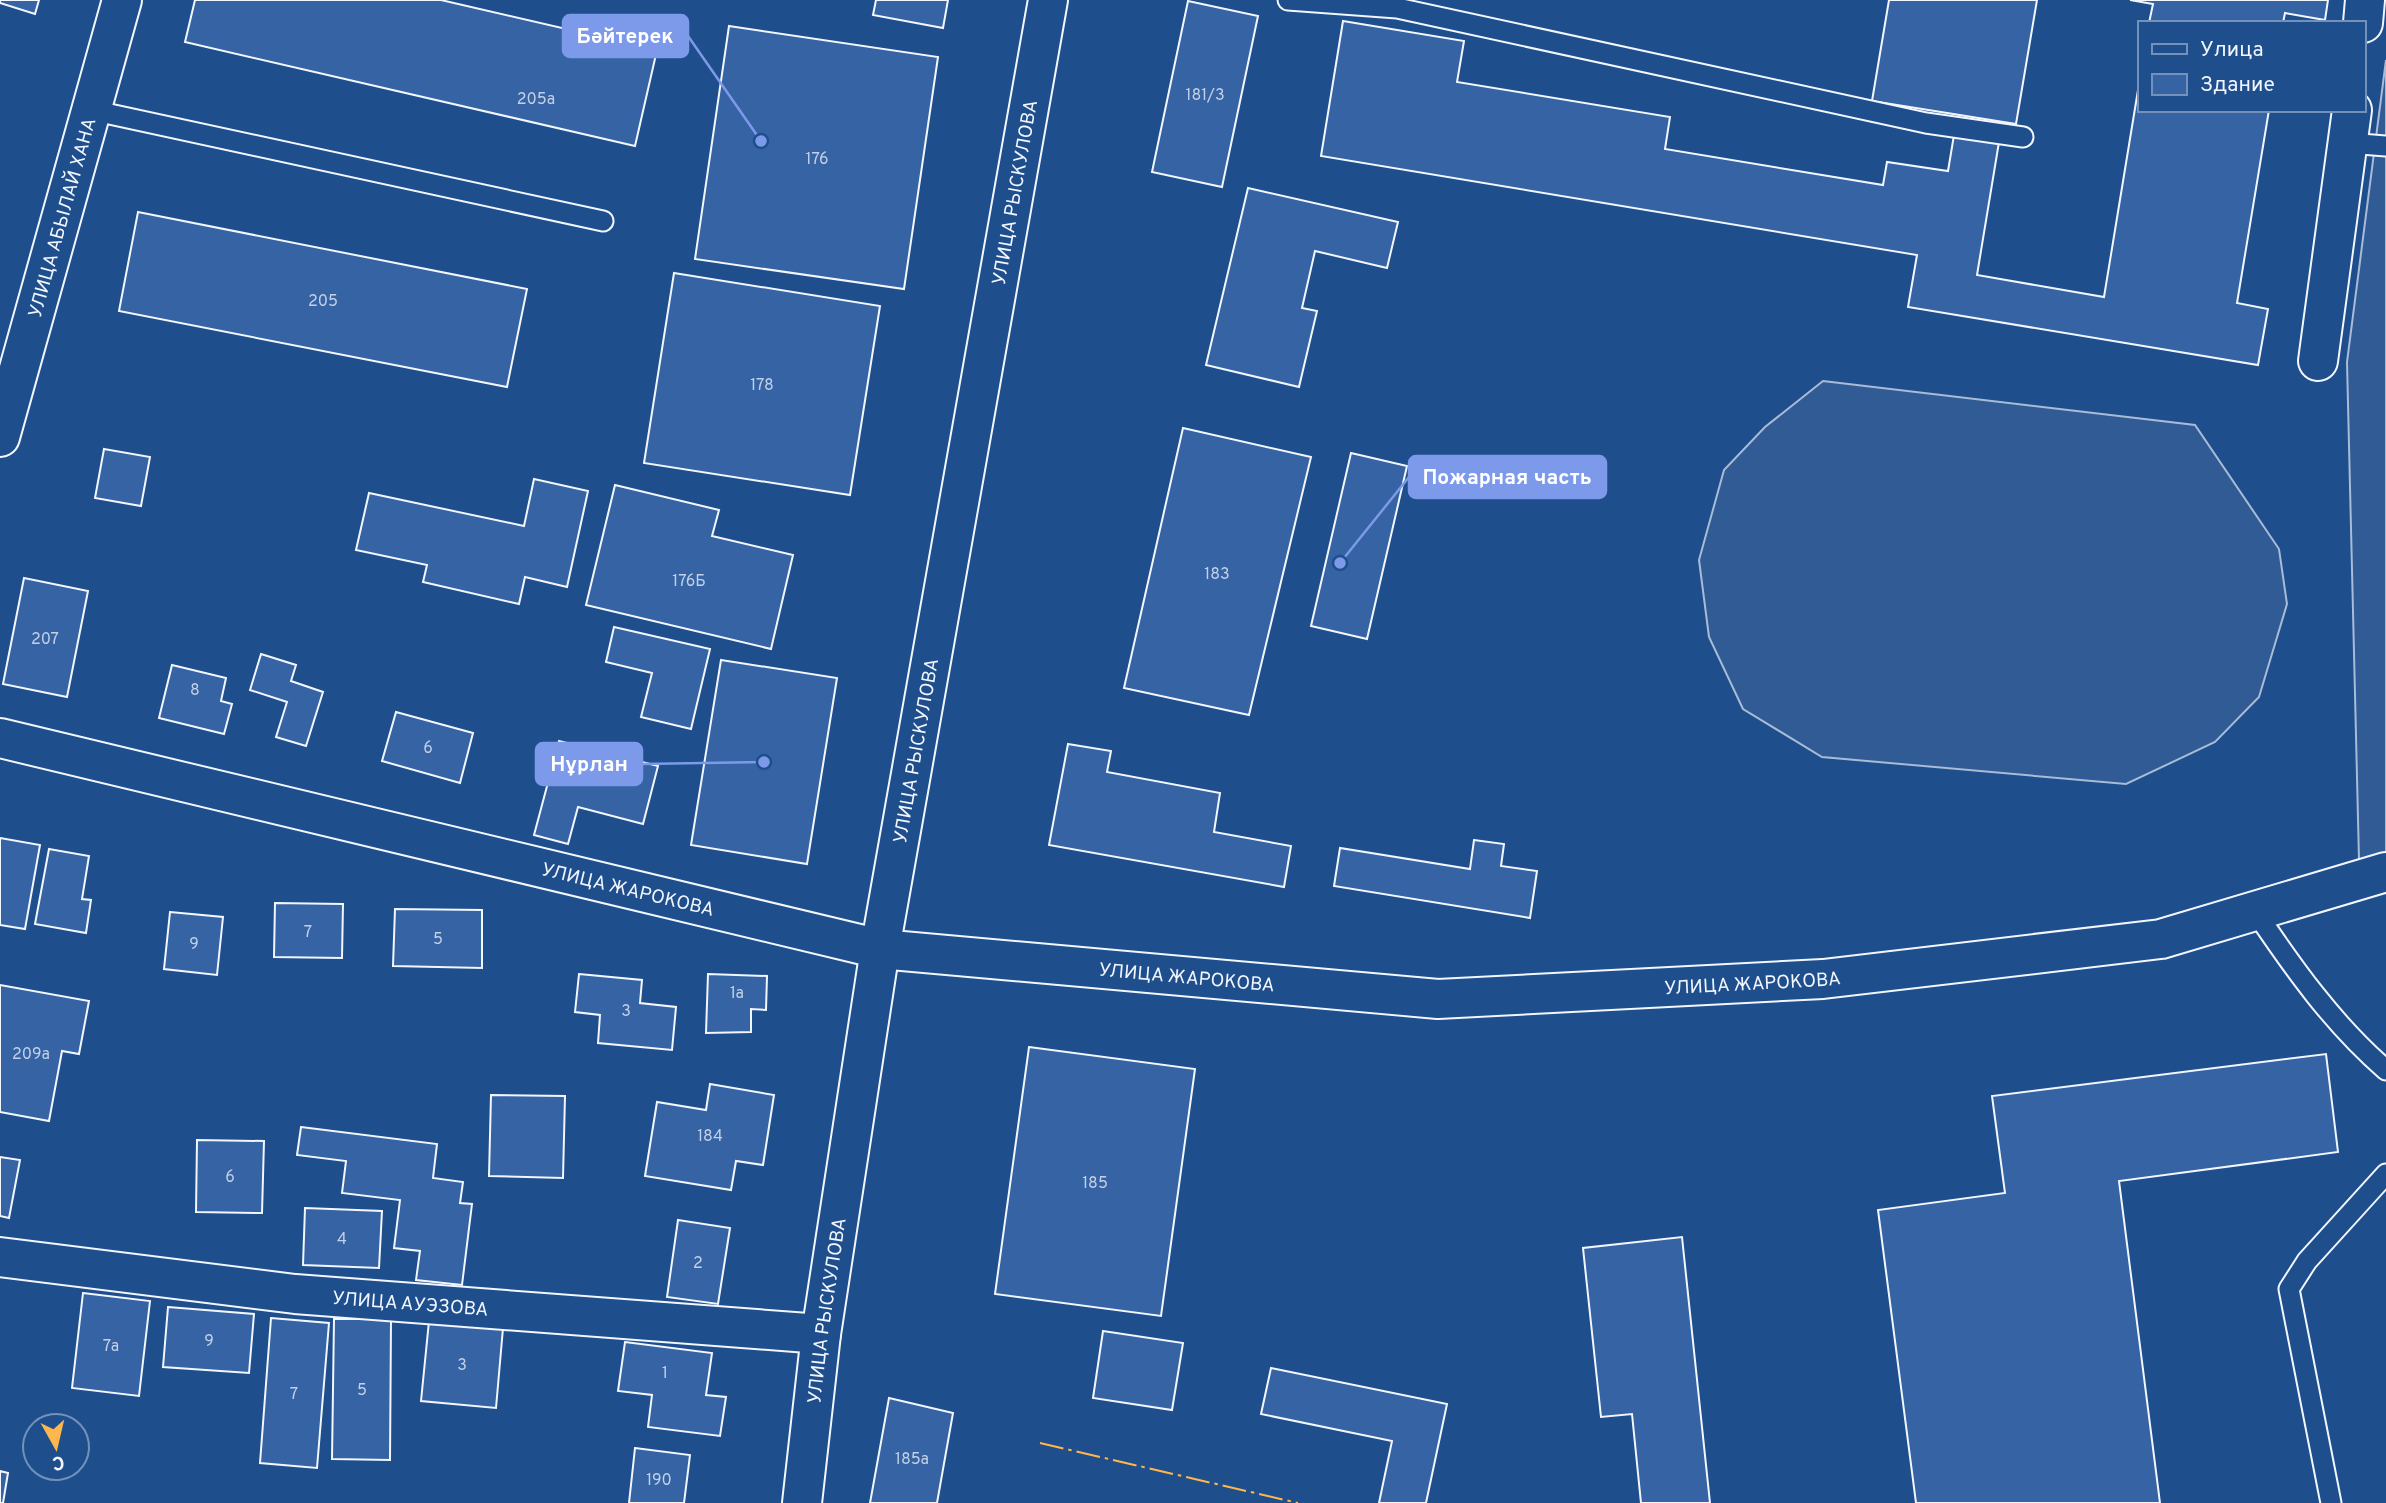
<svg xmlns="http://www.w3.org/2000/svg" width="2386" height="1503" font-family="Overpass,sans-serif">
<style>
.built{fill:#305b95;stroke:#a8bbd7;stroke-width:2}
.building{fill:#3563a3;stroke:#f2f6ff;stroke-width:2}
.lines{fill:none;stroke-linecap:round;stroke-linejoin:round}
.lane-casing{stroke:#f2f6ff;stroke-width:23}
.street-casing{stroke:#f2f6ff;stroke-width:42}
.secondary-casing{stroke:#f2f6ff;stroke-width:42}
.primary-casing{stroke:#f2f6ff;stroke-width:42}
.lane{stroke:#1f4e8c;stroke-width:19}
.street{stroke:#1f4e8c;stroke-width:38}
.secondary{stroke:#1f4e8c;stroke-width:38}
.primary{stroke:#1f4e8c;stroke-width:38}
.power{stroke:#ffb74d;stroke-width:2;stroke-dasharray:24 5 3.5 5;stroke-linecap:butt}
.labels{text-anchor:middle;stroke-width:5;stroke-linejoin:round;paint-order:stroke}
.number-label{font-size:16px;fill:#c3d1e8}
.street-label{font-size:19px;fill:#f2f6ff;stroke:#1f4e8c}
.leader{fill:none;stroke:#7d9aea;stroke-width:2.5}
.callout-dot{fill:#7d9aea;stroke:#1f4e8c;stroke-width:2.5}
.callout{fill:#7d9aea;stroke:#7d9aea;stroke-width:2.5}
.callout-label{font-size:21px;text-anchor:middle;font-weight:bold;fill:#fff}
</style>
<rect width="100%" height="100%" fill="#1f4e8c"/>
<path class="built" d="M2386 60V855L2359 860 2347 362Z
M1823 381 2195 425 2279 549 2287 604 2259 697 2215 742 2126 784 1822 757 1743 709 1709 637 1699 560 1724 470 1765 427Z"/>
<path class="building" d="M0 0H39L35 14 0 3Z
M195 0H441L657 50 635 146 185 42Z
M876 0H948L943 28 873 15Z
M1889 0H2037L2016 124 1872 101Z
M2130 0H2328L2325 20 2285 13 2283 23H2149L2153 4Z
M1188 1 1258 16 1222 187 1152 172Z
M1343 21 1464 41 1457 82 1670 117 1665 149 1883 185 1887 162 1948 171 1954 135 1999 142 1977 275 2104 297 2139 84V110H2269L2237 303 2268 309 2258 365 1908 307 1917 255 1321 156Z
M729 26 938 57 904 289 695 259Z
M1248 188 1398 222 1387 268 1315 251 1302 308 1317 311 1299 387 1206 365Z
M138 212 527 289 507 387 119 311Z
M674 273 880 306 850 495 644 463Z
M1183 428 1311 457 1249 715 1124 688Z
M104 449 150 457 141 506 95 498Z
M1351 453 1407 466 1367 639 1311 626Z
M534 479 588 491 567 587 525 577 519 604 423 582 427 565 356 550 369 493 524 526Z
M615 485 719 510 712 536 793 555 771 649 586 605Z
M24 578 88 591 67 697 3 684Z
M614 627 710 649 691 729 641 717 652 673 606 662Z
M261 654 296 665 291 681 323 692 306 746 276 737 287 702 250 690Z
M721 660 837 678 807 864 691 845Z
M172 665 226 678 221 701 232 704 224 734 159 718Z
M396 712 473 733 460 783 382 761Z
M559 741 658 766 643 824 578 807 568 844 534 835Z
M1068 744 1111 751 1107 772 1220 793 1214 832 1291 846 1284 887 1049 845Z
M0 838 40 845 25 929 0 925Z
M1474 840 1504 844 1501 866 1537 871 1530 918 1334 886 1340 848 1470 869Z
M49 849 89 856 82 899 91 900 86 933 35 924Z
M275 903 343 904 342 958 274 957Z
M395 909 482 910V968L393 966Z
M170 912 223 917 217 975 164 969Z
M579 974 642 980 640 1003 676 1007 672 1050 598 1043 600 1015 575 1012Z
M708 974 767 976 766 1010 751 1009V1032L706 1033Z
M0 985 89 1001 79 1054 62 1051 49 1121 0 1112Z
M1029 1047 1195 1069 1161 1316 995 1294Z
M2326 1054 2338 1152 2119 1181 2160 1503H1916L1878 1210 2005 1193 1992 1096Z
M710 1084 774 1095 763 1165 736 1161 731 1190 645 1176 657 1102 706 1110Z
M491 1095 565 1096 563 1178 489 1176Z
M301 1127 437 1144 433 1178 463 1182 460 1203 472 1204 462 1285 416 1280 420 1251 394 1248 400 1200 342 1193 346 1161 297 1155Z
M197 1140 264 1141 262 1213 196 1212Z
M0 1157 20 1160 9 1218 0 1216Z
M305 1208 382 1211 379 1268 303 1265Z
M678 1220 730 1228 718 1304 667 1297Z
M1682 1237 1710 1503H1641L1632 1414 1601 1417 1583 1248Z
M83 1293 150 1301 139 1396 72 1388Z
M168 1307 254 1314 249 1373 163 1367Z
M271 1318 329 1323 317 1468 260 1463Z
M334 1319H391L390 1460 332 1459Z
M429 1321 503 1328 496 1408 421 1401Z
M1103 1331 1183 1343 1172 1410 1093 1398Z
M625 1342 712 1353 706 1395 726 1397 720 1436 648 1427 652 1395 618 1391Z
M1271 1368 1447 1404 1426 1503H1379L1392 1441 1261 1414Z
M889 1398 953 1413 937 1503H870Z
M635 1448 690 1455 684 1503H629Z
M0 1471 8 1473 3 1503H0Z"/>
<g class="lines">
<defs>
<path id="lane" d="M1288 0 1397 8 1926 123 2023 137
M91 110 603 221
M2348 143 2386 146
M2255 911C2294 969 2333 1024 2386 1070
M2331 1503 2289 1289 2307 1261 2386 1174"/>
<g id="street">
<path d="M2363 23 2365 0"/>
<path d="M2318 361 2352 110"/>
<path id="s1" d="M0 738 880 949 1438 999 1823 979 2161 939 2386 872"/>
<path id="s2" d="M0 1257 295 1294 821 1334"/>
</g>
<g id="secondary">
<path id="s3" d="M0 437 122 0"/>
</g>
<g id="primary">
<path id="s4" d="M802 1503 821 1334 880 949 1048 0"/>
</g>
</defs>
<use href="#lane" class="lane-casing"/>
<use href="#street" class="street-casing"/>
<use href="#secondary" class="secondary-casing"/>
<use href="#primary" class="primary-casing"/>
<use href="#lane" class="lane"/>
<use href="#street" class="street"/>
<use href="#secondary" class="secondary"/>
<use href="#primary" class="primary"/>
<path class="power" d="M1040 1443 1298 1503"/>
</g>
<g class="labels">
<g class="number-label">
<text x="1205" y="100">181/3</text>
<text x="536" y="104">205a</text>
<text x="817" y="164">176</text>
<text x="323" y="306">205</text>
<text x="762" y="390">178</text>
<text x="1217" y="579">183</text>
<text x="689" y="586">176Б</text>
<text x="45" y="644">207</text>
<text x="195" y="695">8</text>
<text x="428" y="753">6</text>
<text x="308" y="937">7</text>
<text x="438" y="944">5</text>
<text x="194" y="949">9</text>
<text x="737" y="998">1а</text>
<text x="626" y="1016">3</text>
<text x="31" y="1059">209а</text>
<text x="710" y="1141">184</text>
<text x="230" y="1182">6</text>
<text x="1095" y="1188">185</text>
<text x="342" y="1244">4</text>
<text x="698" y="1268">2</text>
<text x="209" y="1346">9</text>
<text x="111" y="1351">7а</text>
<text x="462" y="1370">3</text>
<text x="665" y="1378">1</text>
<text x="362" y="1395">5</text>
<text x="294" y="1399">7</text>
<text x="912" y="1464">185а</text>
<text x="659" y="1485">190</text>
</g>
<g class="street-label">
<text dy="7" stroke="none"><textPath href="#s4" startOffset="1328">УЛИЦА РЫСКУЛОВА</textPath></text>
<text dy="7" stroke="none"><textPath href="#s3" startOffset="228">УЛИЦА АБЫЛАЙ ХАНА</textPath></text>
<text dy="7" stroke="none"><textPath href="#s4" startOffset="761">УЛИЦА РЫСКУЛОВА</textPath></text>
<text dy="7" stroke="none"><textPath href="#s1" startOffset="646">УЛИЦА ЖАРОКОВА</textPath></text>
<text dy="7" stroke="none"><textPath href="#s1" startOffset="1213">УЛИЦА ЖАРОКОВА</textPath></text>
<text dy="7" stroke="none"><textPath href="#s1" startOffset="1780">УЛИЦА ЖАРОКОВА</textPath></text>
<text dy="7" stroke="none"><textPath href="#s2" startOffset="413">УЛИЦА АУЭЗОВА</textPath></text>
<text dy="7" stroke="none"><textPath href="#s4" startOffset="194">УЛИЦА РЫСКУЛОВА</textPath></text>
</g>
</g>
<path class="leader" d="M761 141L688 36M1340 563L1409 477M764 762L642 764"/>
<g class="callout-dot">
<circle cx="761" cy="141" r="7"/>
<circle cx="1340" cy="563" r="7"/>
<circle cx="764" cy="762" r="7"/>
</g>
<g class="callout">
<rect x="563" y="15" width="125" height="42" rx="7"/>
<rect x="1409" y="456" width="197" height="42" rx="7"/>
<rect x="536" y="743" width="106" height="42" rx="7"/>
</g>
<g class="callout-label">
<text x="625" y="43">Бәйтерек</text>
<text x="1507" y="484">Пожарная часть</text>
<text x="589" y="771">Нұрлан</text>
</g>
<rect x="2138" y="21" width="228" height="91" fill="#1f4e8c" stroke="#7391ba" stroke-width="2"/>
<rect x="2152" y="44" width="35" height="10" fill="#1f4e8c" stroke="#7391ba" stroke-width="2"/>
<text x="2200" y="56" font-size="21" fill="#f2f6ff">Улица</text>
<rect x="2152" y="74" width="35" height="21" fill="#3563a3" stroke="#7391ba" stroke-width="2"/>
<text x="2200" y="91" font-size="21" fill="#f2f6ff">Здание</text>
<g transform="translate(56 1447) rotate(172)"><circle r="33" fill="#1f4e8c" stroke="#7391ba" stroke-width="2"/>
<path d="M0-5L12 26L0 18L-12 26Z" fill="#ffb74d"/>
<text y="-10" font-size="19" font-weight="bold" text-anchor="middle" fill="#f2f6ff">С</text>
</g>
</svg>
